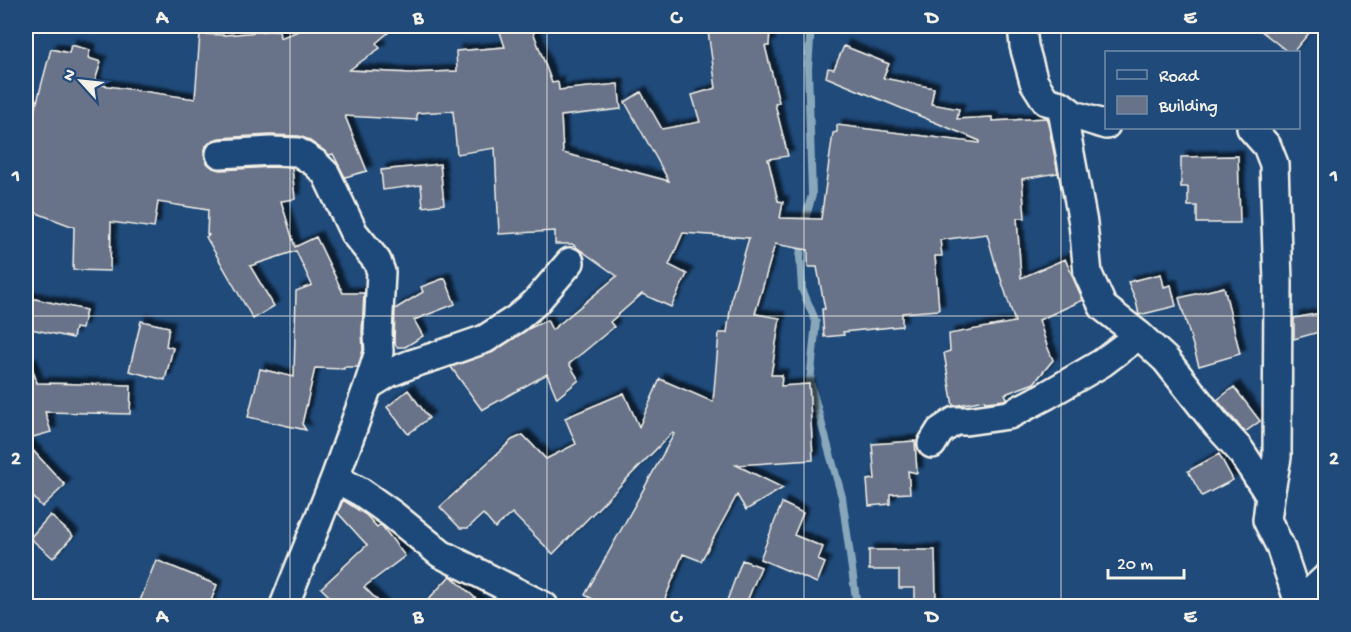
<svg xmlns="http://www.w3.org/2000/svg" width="1351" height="632" font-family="'Gochi Hand',sans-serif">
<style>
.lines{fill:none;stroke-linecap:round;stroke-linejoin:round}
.stream{stroke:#88a7ba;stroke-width:8}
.building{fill:#687288;stroke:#f4f1e8;stroke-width:1.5;filter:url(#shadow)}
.minor-casing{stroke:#f4f1e8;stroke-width:32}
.minor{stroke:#1f4a7a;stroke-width:27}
.grid{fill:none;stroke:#f4f1e8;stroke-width:1.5;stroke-opacity:0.55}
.neatline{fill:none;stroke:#f4f1e8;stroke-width:2}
.grid-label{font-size:20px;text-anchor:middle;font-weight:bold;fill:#f4f1e8}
</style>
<defs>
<filter id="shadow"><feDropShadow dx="5.5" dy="-5.5" stdDeviation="1.5" flood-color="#0009"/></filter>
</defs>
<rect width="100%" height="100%" fill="#1f4a7a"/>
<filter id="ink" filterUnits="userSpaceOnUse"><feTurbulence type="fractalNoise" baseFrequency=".0167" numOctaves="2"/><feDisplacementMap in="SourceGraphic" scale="12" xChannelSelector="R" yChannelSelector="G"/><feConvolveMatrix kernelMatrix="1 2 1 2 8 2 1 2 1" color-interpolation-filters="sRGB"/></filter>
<g filter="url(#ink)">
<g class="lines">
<path class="stream" d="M803 227 812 195 808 69 811 26
M802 239 800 257 802 289 816 322 810 382 842 497 857 606"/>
</g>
<path class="building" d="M312 26H396L376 43 380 48 349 70 411 73 457 71 456 51 505 47 500 32 519 26H531L552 83 558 82 559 90 618 84 621 109 561 116 563 153 669 181 625 102 641 92 662 129 700 122 692 95 716 88 708 31H712L713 26H770L769 46H765L779 102 775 104 788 156 768 159 778 201 783 202 780 218 821 219 833 133 837 132V125L979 143 980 141 826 77 828 68 834 69 844 46 889 64 883 78 934 88 931 104 959 109 957 119 992 117V121L1047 118 1058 173 1022 179 1025 218H1017L1021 278 1065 259 1083 300 1039 320 1047 346 1053 360 1034 383 1005 394 1007 398 1004 400 985 402 984 400 953 406 944 353 950 351 949 334 1015 322 999 273H998L987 234 940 240 942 256H935L939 310 902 313V326L843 332 844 335 824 337 822 309H825L817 267H808V250L775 244 755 314 780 318 771 375H782L781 386 809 384 813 460 736 465 783 488 746 510 737 495 701 561 683 554 662 606H606L585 595 674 434 672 433 553 554 512 513 495 528 483 514 468 528H460L440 507 512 440 523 435 546 459 576 444 565 418 624 393 639 427 660 379 713 402 719 333H727L732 296 749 238 683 233 669 265 687 274 671 307 642 294 610 322 614 327 569 364 579 380 557 398 547 374 482 410 451 367 493 352 528 329 547 320 552 330 617 276 572 244H555V231L499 234 495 148 457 154 453 111 417 113V120L345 116 367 171 345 177 333 154 330 155 307 139 299 136 270 135 219 138 212 141 206 146 204 154 207 163 213 168 221 170 271 167 292 168 295 199 281 201 295 247 316 237 343 293H364L362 332 363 350 358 367H344V369L315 368 302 424 306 430 248 417 260 369 294 377 296 291 312 285 296 251 250 266 274 306 253 319 206 237 209 235 207 234 208 210 158 202 154 228 111 222 110 271 73 270 74 227 26 209V110L34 113 51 49 69 53 71 45 90 50 88 58 101 62 94 84 195 99 200 34 225 35 279 30 280 38Z
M1255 26H1315L1293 52H1288Z
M1238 156 1240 223H1197V206H1188V187H1181V157Z
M440 164 444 204 423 207 421 185 383 190 381 170Z
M1161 274 1164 287 1171 285 1176 306 1139 315 1136 301 1128 282Z
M445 278 455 304 414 320 423 336 405 347H397L394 342 395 309 423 292 421 287Z
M1224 287 1240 354 1199 366 1179 298Z
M26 297 86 310 82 329 75 328 73 338 26 328Z
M1326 312V330L1294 339V318Z
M141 321 169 327 166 346 173 348 165 380 129 371Z
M31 364 37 383 131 385 130 414 45 412 51 432 26 439V365Z
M1234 387 1260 421 1245 432 1217 400Z
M408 390 429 418 408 434 387 407Z
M915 441 917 473 908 471 910 493 890 494V504L869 506 867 480 875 479 872 444Z
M26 443 65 485 42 507 26 489Z
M1219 454 1233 480 1202 496 1188 471Z
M343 500 366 515 377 527 380 525 382 526 405 556 364 587 383 606H339L321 588 367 545 338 513Z
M782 503 803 513 794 535 823 547 818 560 825 563 817 583 760 559Z
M50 515 73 536 53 558 30 538Z
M869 550H935L936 601 915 602V588H899V570H869Z
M156 560 217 585 209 606H138Z
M742 560 761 567 745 606H725Z
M450 576 452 577 484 606H422Z"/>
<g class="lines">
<defs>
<path id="minor" d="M1022 26 1024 46 1034 82 1046 101 1061 105 1074 115 1106 125
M1061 105 1083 223 1088 274 1103 307 1139 335 1166 360 1217 425 1240 450 1270 496 1267 520 1280 546 1300 606
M1251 128 1267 146 1274 164 1278 282 1277 457 1270 496
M220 154 271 151 298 152 315 163 326 174 354 233 377 261 381 272 378 333 379 352 368 386
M932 444 940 431 955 421H966L1009 415 1047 395 1102 363 1139 335
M335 478 361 492 392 514 441 554 544 606
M284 606 335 478 368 386 389 373 411 364 436 356 485 339 516 319 535 303 570 262
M1301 606 1312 591 1326 578"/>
</defs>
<use href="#minor" class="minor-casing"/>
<use href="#minor" class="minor"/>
</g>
</g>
<path class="grid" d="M290 26V606M547 26V606M804 26V606M1061 26V606M26 316H1326"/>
<rect width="1351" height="632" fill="none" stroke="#1f4a7a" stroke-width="66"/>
<rect x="1105" y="51" width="195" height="78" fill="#1f4a7a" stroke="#748da6" stroke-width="1.5"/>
<rect x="1117" y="70" width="30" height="9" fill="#1f4a7a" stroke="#748da6" stroke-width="1.5"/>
<text x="1159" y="81" font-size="18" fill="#f4f1e8">Road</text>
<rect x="1117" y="96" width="30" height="18" fill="#687288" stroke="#748da6" stroke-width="1.5"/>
<text x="1159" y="111" font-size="18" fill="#f4f1e8">Building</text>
<g transform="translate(81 81) rotate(297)" stroke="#1f4a7a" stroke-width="4.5" paint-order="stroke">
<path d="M0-4.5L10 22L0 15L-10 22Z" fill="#f4f1e8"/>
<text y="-9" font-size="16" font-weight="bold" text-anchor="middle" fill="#f4f1e8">N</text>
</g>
<path d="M1108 569v9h76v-9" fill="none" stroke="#f4f1e8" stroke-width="3"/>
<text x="1117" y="569" font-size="18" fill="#f4f1e8" stroke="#1f4a7a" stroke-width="4.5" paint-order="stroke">20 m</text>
<rect x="33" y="33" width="1285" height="566" class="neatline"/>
<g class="grid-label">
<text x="162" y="23">A</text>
<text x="418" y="23">B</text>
<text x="676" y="23">C</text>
<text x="932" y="23">D</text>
<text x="1190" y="23">E</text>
<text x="16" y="181">1</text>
<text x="1334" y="181">1</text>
<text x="16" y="464">2</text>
<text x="1334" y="464">2</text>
<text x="162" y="622">A</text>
<text x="418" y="622">B</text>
<text x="676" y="622">C</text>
<text x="932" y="622">D</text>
<text x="1190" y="622">E</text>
</g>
</svg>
